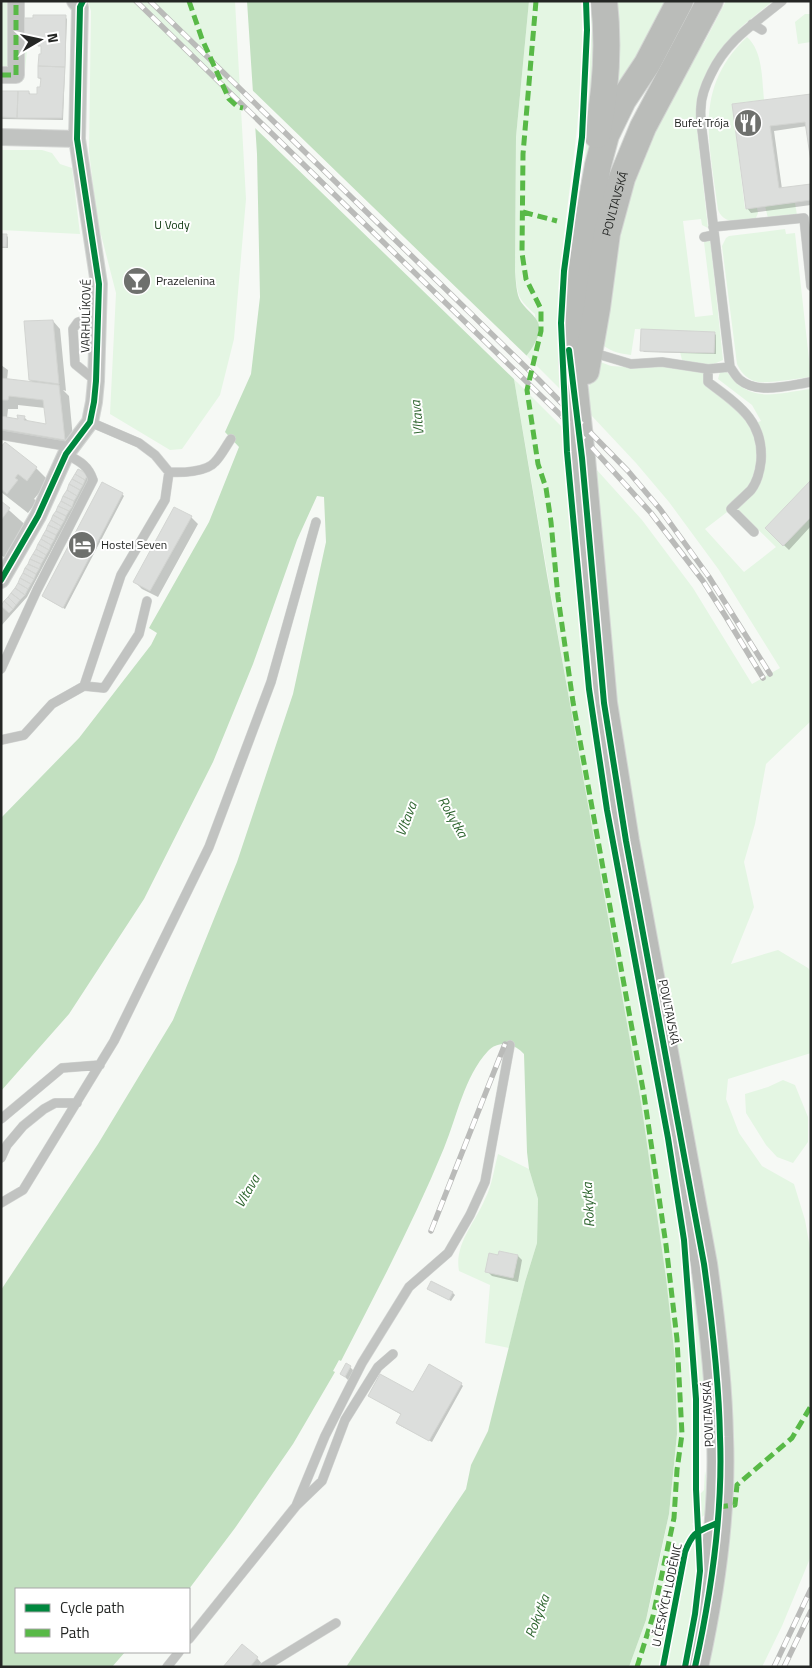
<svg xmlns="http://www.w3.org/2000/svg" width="812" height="1668" font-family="'Titillium Web',sans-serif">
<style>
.green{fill:#e4f6e3;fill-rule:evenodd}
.water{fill:#c2e0c0}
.pier{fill:#f6f9f5}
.shadow{fill:#0003;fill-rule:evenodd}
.building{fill:#dcdedc;stroke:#d3d5d2}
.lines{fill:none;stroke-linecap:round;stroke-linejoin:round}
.lane-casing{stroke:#d4d6d4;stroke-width:10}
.street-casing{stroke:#d4d6d4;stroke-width:18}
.primary-casing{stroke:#d4d6d4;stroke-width:28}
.lane{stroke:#c1c3c1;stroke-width:9}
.street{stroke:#c1c3c1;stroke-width:16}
.primary{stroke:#babcb9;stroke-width:26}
.rail-casing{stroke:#babbb9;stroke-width:5.5}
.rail{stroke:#fff;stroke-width:4;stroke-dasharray:11;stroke-linecap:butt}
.quiet{stroke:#58b947;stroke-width:5;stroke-dasharray:10 5;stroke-linecap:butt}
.cycleway-casing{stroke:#fff;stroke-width:9}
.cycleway{stroke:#00873e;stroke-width:6}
.labels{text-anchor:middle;stroke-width:4;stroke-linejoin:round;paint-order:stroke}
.poi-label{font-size:12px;fill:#242624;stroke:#fff;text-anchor:start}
.street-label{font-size:12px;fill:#242624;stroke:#fff}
.park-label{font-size:12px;fill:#0b360d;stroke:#fff}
.water-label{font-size:14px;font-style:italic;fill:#2d642e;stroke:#fff}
</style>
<rect width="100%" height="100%" fill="#f6f9f5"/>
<path class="green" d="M1 1H23L25 15H10L9 49 27 50 24 80 1 79Z
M88 1H235L246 199 234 339 220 395 182 449 170 450 110 414 116 293 97 219 89 151 91 11Z
M529 1H581C586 74 575 146 566 218 560 275 558 333 561 390L526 355 536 342 535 314C517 298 518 296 515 271L516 137Z
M589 1H598L593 127 585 162 591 34Z
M615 1H670L618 95Z
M726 1H773L741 27 707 72 697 107V130L708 228 702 225 701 219 683 221 695 317 713 315 704 242 710 237 723 360 709 366 682 360 680 352 714 353 715 332 635 329 631 355C617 353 609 351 599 342L609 279 629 185 677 78 704 43Z
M805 14H811V42L798 44 795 22Z
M747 37C763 51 762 80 764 100L732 104 745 209 757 208 758 213 755 220C741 221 725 226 718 210 710 144 692 89 747 37Z
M1 150H42L52 153 60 164 72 168 80 234 1 230Z
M795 203 797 215 768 218 765 206Z
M785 229 786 234 795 233 811 377C797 378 765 385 754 381 746 378 740 371 737 364L722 246 726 238 729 236Z
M595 360 611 366 641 368 666 365 707 374 750 425 761 421 752 405 718 379 720 372H727C752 405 775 393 811 389V480L765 528 783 546 811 517V721L766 764 755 824 744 862 754 907 731 964 778 950 808 968 811 972V1053L728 1079 726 1099 739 1133 762 1166 794 1184 805 1220 810 1248 811 1556 782 1626 762 1667H707L731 1491 637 862 609 646 591 478 596 469 642 520 693 588 752 684 780 668 719 570 669 502 636 463 591 415 586 401ZM731 509H737L776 547 744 572 705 529Z
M514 379 565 430 587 685 608 825 666 1134 686 1277 695 1275 704 1368V1397L701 1393 694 1395 695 1493H701L704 1490 705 1471C707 1482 712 1501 707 1511 704 1518 697 1519 692 1524L701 1532H704L702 1574 697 1569 689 1631 682 1667H629L646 1620 655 1583 669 1514 677 1434 641 1102 604 903Z
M783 1080 795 1085 808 1117V1142L793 1163 777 1157 766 1145 746 1113 745 1094 768 1087Z
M498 1154 529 1169 538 1199 537 1243 525 1282 509 1348 485 1343 490 1285 459 1271C454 1244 475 1223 485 1199 492 1186 494 1169 498 1154ZM499 1251 518 1255 513 1278 486 1272 489 1253 498 1255Z"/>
<path class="water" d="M247 1H529L516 137 515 271C516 281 516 294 521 302 531 316 546 320 536 341 530 353 520 363 513 373L547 575 641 1102 666 1278 675 1359 677 1434 669 1514 646 1620 629 1667H346L466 1489 471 1465 488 1431 525 1282 537 1243 538 1199 529 1169 527 1152 524 1054C514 1043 499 1040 488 1051 464 1077 457 1117 444 1148 414 1221 377 1291 341 1361L339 1360 333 1371 335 1372 293 1444 235 1528 189 1589H16V1652H125L112 1667H1V1290L98 1144 173 1020 237 862 293 694 326 542 324 497 317 496 297 540 253 664 213 762 144 899 69 1014 1 1091V818L79 738 151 645 157 633 149 628 209 522 239 447 225 432 251 374 260 297 257 154Z"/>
<path class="pier" d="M250 88 528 357 517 368 515 373 517 382 253 126Z"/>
<path class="shadow" d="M65 17 67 19 63 120 1 119V92H29L31 95H38L41 88V80L39 78 43 56 40 39H27L25 37Z
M811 95 807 126 774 131 782 189 811 185V205L751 213 747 208 733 105Z
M1 235H6L8 237V248H1Z
M53 321 60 329 66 391 63 390 69 396 74 449 1 436V365L8 370 7 380 33 383 30 380ZM18 405 45 408 48 425 29 422 24 417 19 420 7 418 8 409H18Z
M714 333 716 335V354L644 352 642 350Z
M6 443 36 468 56 488 47 500 39 493 34 499 37 501 28 513 1 492V449Z
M78 470 90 477 27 597 1 626V605L16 589Z
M811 482V526L789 550 766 528Z
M122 494 124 496 65 609 45 598 43 596Z
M1 503 30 529 12 563 1 555Z
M191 517 198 524 158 597 142 589 135 582Z
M499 1256H518L522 1260 518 1282 492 1276 487 1271Z
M432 1282 453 1293 455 1295 451 1301 431 1290Z
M350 1367 357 1374 349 1381 342 1374Z
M461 1384 463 1386 432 1442 399 1425 402 1415 371 1397 414 1394Z
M257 1658 264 1666 263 1667H225Z"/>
<path class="building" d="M33 15H66L65 67 38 66 39 54H41V46H38L39 38H24V18H33Z
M38 66 65 67 62 118H17L18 91H29V94H37V87H40L41 78H38Z
M1 91H18L17 118 1 117Z
M811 94V162L805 122 770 126 779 188 811 184V200L746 209 732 104Z
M1 234H7L6 247H1Z
M53 320 59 384 29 380 24 321Z
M641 329 715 332 714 353 640 351Z
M1 378 59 385 65 440 1 429V416L18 419 17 415 25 416 24 420 46 424 43 400 9 396 8 400H1Z
M5 442 37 467 27 481 18 474 15 478 18 480 7 494 1 489V447Z
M78 469 88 474 85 480 75 474Z
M75 474 85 480 83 485 72 479Z
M72 479 83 485 80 490 69 484Z
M811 480V517L783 546 765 528Z
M102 482 123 493 63 608 42 596Z
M69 484 80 490 77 496 67 490Z
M67 490 77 496 74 501 63 496Z
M63 496 74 501 72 507 61 501Z
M1 501 10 508 1 520Z
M61 501 72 507 69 511 58 506Z
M58 506 69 511 66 516 56 511Z
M174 507 192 516 150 591 133 582Z
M56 511 66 516 64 521 53 515Z
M53 515 64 521 61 526 51 520Z
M51 520 61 526 59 530 48 525Z
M48 525 59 530 56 535 46 530Z
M46 530 56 535 54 540 43 535Z
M43 535 54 540 51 545 41 539Z
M41 539 51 545 49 550 38 544Z
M38 544 49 550 46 555 36 549Z
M36 549 46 555 44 559 33 554Z
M33 554 44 559 41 564 30 559Z
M30 559 41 564 39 569 28 564Z
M28 564 39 569 36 574 25 568Z
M25 568 36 574 34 579 23 573Z
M23 573 34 579 31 584 20 578Z
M20 578 31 584 28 589 18 583Z
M18 583 28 589 25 595 15 588Z
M15 588 25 595 20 600 11 593Z
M11 593 20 600 16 605 8 597Z
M8 597 16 605 13 609 4 601Z
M4 601 13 609 9 613 1 606Z
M499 1251 518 1255 513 1278 485 1272 489 1253 498 1255Z
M431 1281 453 1292 449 1300 427 1289Z
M346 1363 351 1366 345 1377 340 1374Z
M429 1364 462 1383 429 1441 396 1423 401 1414 368 1396 380 1374 413 1392Z
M242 1644 258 1657 250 1667H223Z"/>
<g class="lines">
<defs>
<path id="lane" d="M782 1C754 24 727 40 711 74 706 84 701 96 701 107 700 114 701 122 702 130L730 367C733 371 736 377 740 380 758 395 790 385 811 382
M752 24 762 30
M713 227 804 218 811 286
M704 237 714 235
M591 352 631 364 662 362 708 369 730 367
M708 369V382C737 404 764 420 761 461 760 470 757 482 751 490 745 496 738 502 731 509L754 532
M96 381 75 364 73 329 78 322 98 317
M90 422 139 443 155 455 169 472C181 473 207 472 215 462 221 456 226 446 231 439
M1 435 71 447
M1 669 37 590 93 480C88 465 79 461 66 454
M84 686 104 688 139 634 147 601
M1 740 24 735 52 704 84 686 121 575 165 500 169 472
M1 1119 62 1068 100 1065
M1 1158 7 1145 23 1126 44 1109 55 1103H77
M1 1203 23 1190 114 1041 209 847 271 682 316 522
M296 1506 325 1436 362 1363 409 1287 448 1253 470 1215 485 1182 510 1045
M189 1639 296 1506 322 1481 345 1420 378 1367 393 1354
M167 1667 179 1652
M264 1667 336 1623"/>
<path id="street" d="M1 75H16V2
M1 137 77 139
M1 580 38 516 66 454 90 422 94 402 96 381 99 284 77 139 80 7 75 1"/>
<g id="primary">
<path d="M680 1 647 64 623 100 606 135 598 165 584 243 574 310 572 361 582 458 604 703 626 841 704 1264C712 1322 719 1379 720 1437 723 1511 711 1594 695 1667"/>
<path d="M597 135C606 91 609 46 604 1"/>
<path id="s1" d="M586 371 597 308 607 233 622 178 643 127 710 1"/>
</g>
</defs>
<use href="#lane" class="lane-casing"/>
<use href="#street" class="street-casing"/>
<use href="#primary" class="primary-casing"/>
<use href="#lane" class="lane"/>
<use href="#street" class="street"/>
<use href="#primary" class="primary"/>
<defs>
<path id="rail" d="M136 1 577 431 651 513 703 581 726 617 763 678
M150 1 538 379 628 471 660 509 709 577 770 674
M431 1231 505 1044
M774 1667 811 1589
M784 1667 811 1611"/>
</defs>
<use href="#rail" class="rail-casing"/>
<use href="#rail" class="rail"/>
<path class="quiet" d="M189 1 202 39 229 99 238 107 243 108
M536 1 523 154 522 253 526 279 541 309V331L527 390 538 464 546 488 551 522 558 597 573 702 644 1095 666 1245 677 1339 682 1434 677 1470 674 1518 653 1616 637 1667
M1 75H16V2
M523 212 557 221
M718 1507 735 1505 737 1485 792 1438 811 1406"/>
<defs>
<path id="cycleway" d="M586 1 587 30 582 137 564 271 561 323 567 452 589 689 607 810 668 1138 684 1240 696 1399V1489L700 1571 695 1614 685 1667
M569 350 582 458 604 703 626 841 704 1264C712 1322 719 1379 720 1437 723 1511 711 1594 695 1667
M1 580 38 516 66 454 90 422 94 402 96 381 99 284 77 139 80 7 83 1
M663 1667 685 1552C693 1531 697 1532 717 1523"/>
</defs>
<use href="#cycleway" class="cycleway-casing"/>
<use href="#cycleway" class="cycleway"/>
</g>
<defs>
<symbol id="restaurant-disc" viewBox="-11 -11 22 22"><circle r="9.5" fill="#6e706d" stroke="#fff"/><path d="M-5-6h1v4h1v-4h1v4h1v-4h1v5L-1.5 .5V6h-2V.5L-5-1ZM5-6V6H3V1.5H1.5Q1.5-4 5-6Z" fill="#fff"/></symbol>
<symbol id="bar-disc" viewBox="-11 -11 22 22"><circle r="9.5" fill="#6e706d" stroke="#fff"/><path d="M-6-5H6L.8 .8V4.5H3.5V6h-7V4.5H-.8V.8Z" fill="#fff"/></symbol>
<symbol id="hotel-disc" viewBox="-11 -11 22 22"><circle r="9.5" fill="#6e706d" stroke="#fff"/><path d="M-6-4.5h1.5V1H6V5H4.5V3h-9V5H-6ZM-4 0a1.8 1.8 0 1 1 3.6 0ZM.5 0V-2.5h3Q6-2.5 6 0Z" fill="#fff"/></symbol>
</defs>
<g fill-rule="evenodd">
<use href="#restaurant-disc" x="732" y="107" width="32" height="32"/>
<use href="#bar-disc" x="121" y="265" width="32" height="32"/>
<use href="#hotel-disc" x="66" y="529" width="32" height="32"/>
</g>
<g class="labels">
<g class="poi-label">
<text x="729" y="127" text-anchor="end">Bufet Trója</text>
<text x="156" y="285">Prazelenina</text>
<text x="101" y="549">Hostel Seven</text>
</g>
<g class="street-label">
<text dy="4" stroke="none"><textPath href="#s1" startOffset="170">POVLTAVSKÁ</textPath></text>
<text transform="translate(86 316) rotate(-89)" y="4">VARHULÍKOVÉ</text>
<text transform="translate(669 1012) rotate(79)" y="4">POVLTAVSKÁ</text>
<text transform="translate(708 1414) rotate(-92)" y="4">POVLTAVSKÁ</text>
<text transform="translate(667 1595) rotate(-78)" y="4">U ČESKÝCH LODĚNIC</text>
</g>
<g class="park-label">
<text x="172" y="229">U Vody</text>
</g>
<g class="water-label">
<text transform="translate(417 418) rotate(-96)" y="5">Vltava</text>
<text transform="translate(453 817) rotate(60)" y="5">Rokytka</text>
<text transform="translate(406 819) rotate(-69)" y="5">Vltava</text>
<text transform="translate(247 1191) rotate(-60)" y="5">Vltava</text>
<text transform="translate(588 1205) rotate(-93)" y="5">Rokytka</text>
<text transform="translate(537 1616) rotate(-69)" y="5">Rokytka</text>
</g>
</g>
<rect width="812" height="1668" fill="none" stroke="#242624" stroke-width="5"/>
<rect x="15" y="1588" width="175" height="65" fill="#ffffff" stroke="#a7a8a7"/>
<rect x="25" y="1604" width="25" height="8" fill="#00873e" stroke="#a7a8a7"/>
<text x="60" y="1613" font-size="15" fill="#242624">Cycle path</text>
<rect x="25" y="1629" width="25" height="8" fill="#58b947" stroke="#a7a8a7"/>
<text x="60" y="1638" font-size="15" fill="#242624">Path</text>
<g transform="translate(40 40) rotate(81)" stroke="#ffffff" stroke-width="4" paint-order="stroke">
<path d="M0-4L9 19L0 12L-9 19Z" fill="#242624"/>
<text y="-8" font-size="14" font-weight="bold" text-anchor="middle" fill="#242624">N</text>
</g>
</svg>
